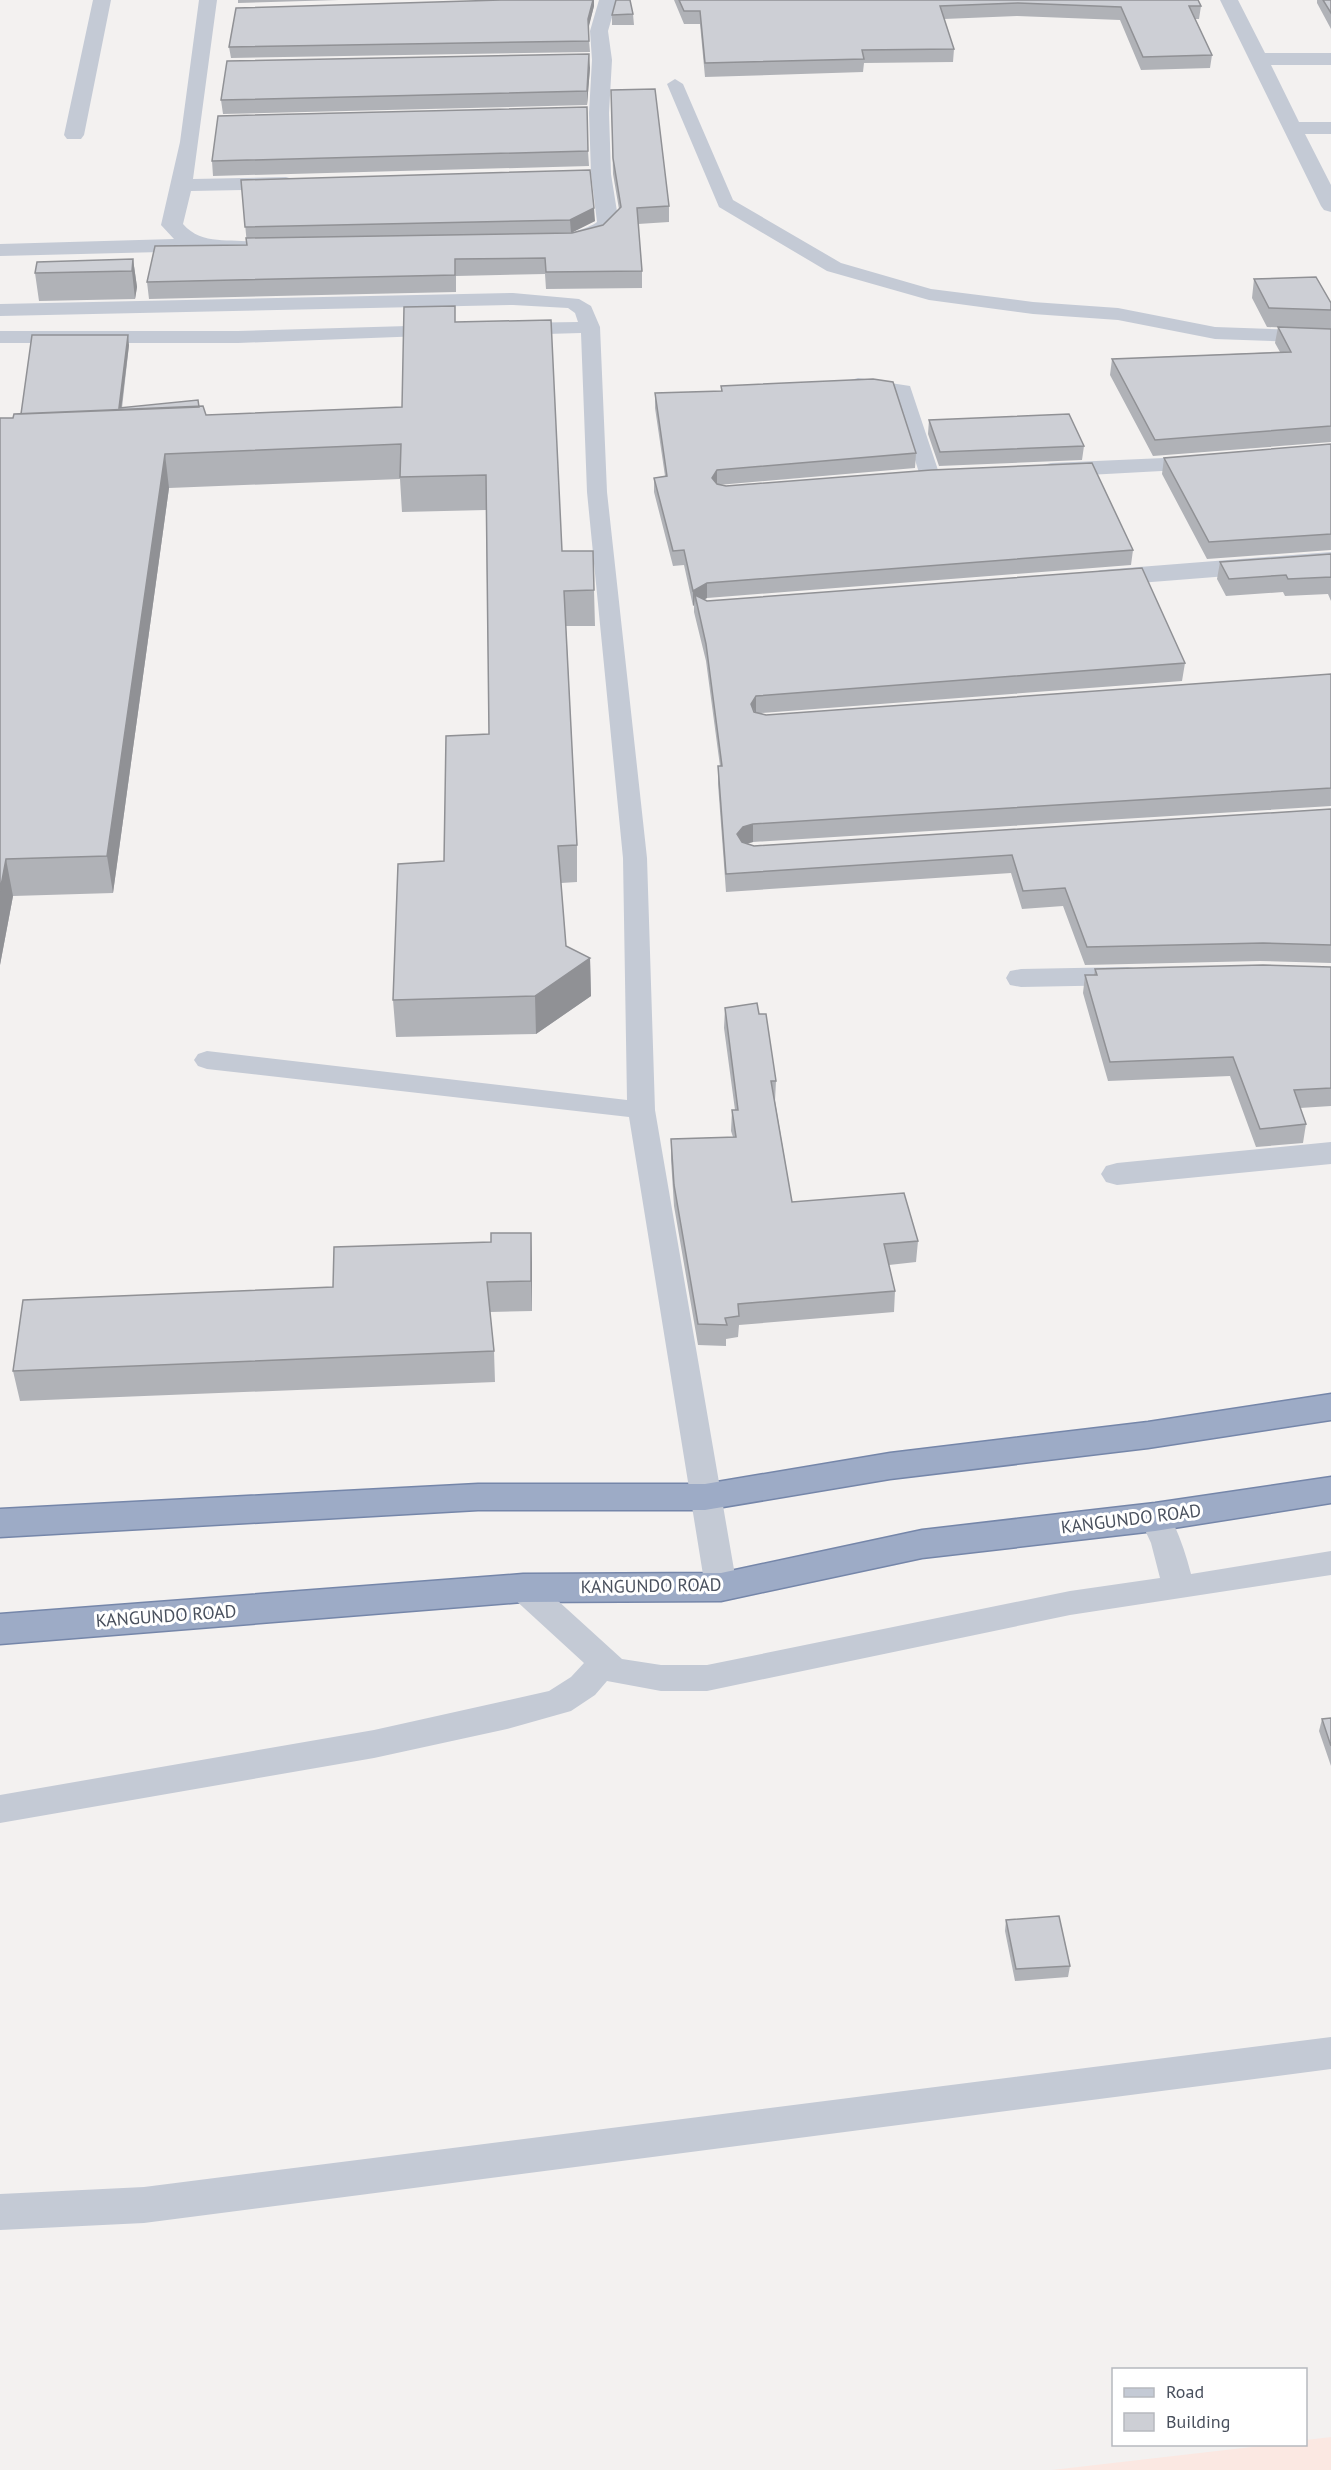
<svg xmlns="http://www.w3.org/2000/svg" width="1331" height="2470" font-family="'PT Sans',sans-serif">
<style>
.medical{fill:#fbe8e2}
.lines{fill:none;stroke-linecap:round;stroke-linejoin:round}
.trunk-casing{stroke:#7586a9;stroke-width:3}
.service{fill:#c4cad5;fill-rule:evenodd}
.minor{fill:#c4cad5;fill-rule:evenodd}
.trunk{fill:#9dabc6;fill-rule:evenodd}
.wall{fill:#b0b2b7}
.shaded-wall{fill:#909195}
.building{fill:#cdcfd5;stroke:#909195;stroke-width:1.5}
.labels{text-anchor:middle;stroke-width:6;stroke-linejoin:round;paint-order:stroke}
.street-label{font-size:18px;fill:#49505d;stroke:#fff}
</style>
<rect width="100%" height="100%" fill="#f3f1f0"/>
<path class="medical" d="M1331 2437V2470H1052L1269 2445 1306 2444V2440Z"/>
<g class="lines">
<defs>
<path id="trunk" d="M1331 1394V1420L1148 1448 890 1479 705 1510H478L0 1537V1509L478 1484H705L890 1453 1148 1422Z
M1331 1477V1503L1155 1531 922 1558 721 1601 523 1602 0 1644V1614L523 1574 721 1573 922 1530 1155 1503Z"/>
</defs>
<use href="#trunk" class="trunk-casing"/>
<path class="service" d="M675 79 683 84 733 200 841 263 931 289 1033 302 1118 308 1215 327 1331 331V343L1215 339 1118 320 1033 314 929 300 827 271 719 207 667 84Z
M513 293 579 299 591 306 600 327 607 492 647 858 655 1110 737 1587 732 1596 721 1599 710 1596 705 1587 629 1117 207 1069 198 1066 194 1060 198 1054 207 1051 627 1100 623 858 587 492 581 333 512 335 502 329 512 323 578 322 575 313 568 308 513 305 0 316V304Z
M442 325 452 331 449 335 238 343H0V331H238Z
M858 378 910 386 940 476 937 480H923L920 476 895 395 851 388 848 384 851 380Z
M1155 1505 1166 1509C1178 1530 1185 1551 1191 1574L1331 1551V1575L1070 1615 707 1691H661L607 1681 595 1695 571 1711 507 1729 374 1758 0 1823V1795L374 1730 549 1691 571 1677 584 1663 512 1597 507 1588 512 1579 523 1576 534 1579 622 1659 661 1665H707L1070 1591 1160 1578 1151 1543 1139 1517 1144 1509Z
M1331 2037V2069L144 2223 0 2230V2194L144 2187Z"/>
<path class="minor" d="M93 0H111L84 135 81 139H67L64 135Z
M199 0H217L193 179 286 177 293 179 296 183 293 187 286 189 191 191 183 224C203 247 231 237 257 243L260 248 257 253 228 254 202 251 0 256V244L174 239 161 225 180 142Z
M599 0H617L608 31 612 60 609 113 611 174 619 224C608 239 581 250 563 246L560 241C567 231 587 230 597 222L591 174 589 113 592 60 590 31Z
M1220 0H1238L1265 53H1331V65H1271L1299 122H1331V134H1305L1331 185V212L1324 210 1321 206Z
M1209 456 1217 458 1221 463 1217 468 1051 477 1043 475 1039 470 1043 465 1051 463Z
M1331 552V568L1101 586 1092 583 1088 578 1092 573 1101 570Z
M1128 967 1139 969 1143 976 1139 983 1128 985 1021 987 1010 985 1006 978 1010 971 1021 969Z
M1331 1142V1164L1117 1185 1106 1182 1101 1174 1106 1166 1117 1163Z"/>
<use href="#trunk" class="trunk"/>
</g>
<path class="wall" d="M238 0H339L238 3Z
M674 0H1198L1201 6 1199 19H1195L1212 55 1210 68 1141 70 1120 20 1017 16 944 19 954 49 953 62 864 63 863 72 705 77 700 24H684Z
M1317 0H1331V29L1317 3Z
M594 6 588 28 590 52 231 58 229 47Z
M633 14 634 25H612V15Z
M590 68 587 105 223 114 221 100Z
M611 90 669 206V222L638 224 642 271V288L546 289 545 274 456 276V292L149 299 147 282 247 245 241 180 595 221 571 233 603 225 619 209 613 174Z
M588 151 589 166 213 176 212 161Z
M133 259 137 287 135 299 39 301 35 273Z
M1254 279 1331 303V442L1153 456 1110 375 1112 359 1280 352 1275 343 1278 327 1317 329 1267 327 1252 298Z
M455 322 562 551 594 590 595 626H566L577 845V882L561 883 566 946 590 958 591 996 536 1034 396 1037 393 1000 444 861 489 734 486 510 402 512 400 479 169 488 113 893 13 896 0 965V418H13L21 414 129 345 122 408 199 407 206 415 402 407Z
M721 386 916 453 915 468 718 485 1133 550 1131 565 707 598 704 599 707 601 1185 663 1182 681 761 713 766 715 1331 674V806L753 842 746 844 754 846 1331 809V963L1260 961 1085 965 1063 906 1022 909 1011 873 726 892 718 784V766H720L706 661 694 612V605L693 606 684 565 673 566 654 492V478L665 476 655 408V393L721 391Z
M929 420 1084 446 1082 460 939 466 928 434Z
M1331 444V550L1207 559 1162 474 1164 458Z
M1331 554V601L1328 594 1285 596 1283 592 1226 596 1217 579 1220 562Z
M1331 967V1106L1300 1108 1306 1124 1303 1143 1256 1147 1230 1076 1108 1081 1083 993 1085 975H1094L1095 969Z
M725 1008 759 1014 776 1081 775 1101 792 1202 918 1241 916 1262 889 1265 895 1291 894 1312 739 1325 738 1337 726 1339V1346L698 1345 674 1206 671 1160V1139L733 1137 731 1131 732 1110H735L724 1028Z
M532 1263V1311L490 1312 494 1351 495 1382 20 1401 13 1371 333 1287Z
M1331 1718V1766L1319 1731 1322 1719Z
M1006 1920 1070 1966 1068 1977 1015 1981 1005 1931Z"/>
<path class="shaded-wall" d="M593 0H594V6L588 30V19Z
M589 54 590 68 587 105V91Z
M594 208 595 221 571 233 570 220Z
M133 259 137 287 135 299 132 271Z
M128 335 129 345 120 418 119 408Z
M165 454 169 488 113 893 107 856Z
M717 470V485L712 478Z
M707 583V598L696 604 695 595 694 605 693 606V591Z
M756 696V714L751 704Z
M753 824V842L742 845 737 834 743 827Z
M6 859 13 896 0 965V891Z
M590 958 591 996 536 1034 535 996Z
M531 1233 532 1263V1311L531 1281Z"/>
<path class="building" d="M501 0H593L588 19 589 41 229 47 236 8Z
M616 0H630L633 14 612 15Z
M679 0H1198L1201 6H1189L1212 55 1143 57 1121 7 1018 3 940 6 954 49 862 50 864 59 705 63 700 11H684Z
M1323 0H1331V13Z
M589 54 587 91 221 100 227 61Z
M655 89 669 206 637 208 642 271 546 272 545 258 455 259V275L147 282 155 246 247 245 246 238 572 233 603 225 621 207 613 158 611 90Z
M587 107 588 151 212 161 218 116Z
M590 170 594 208 570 220 245 227 241 180Z
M133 259 132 271 35 273 37 262Z
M1316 277 1331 303V310L1269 308 1254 279Z
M455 306V322L551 320 562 551H593L594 590 564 591 577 845 558 846 566 946 590 958 535 996 393 1000 398 864 444 861 446 736 489 734 486 475 400 477 401 444 165 454 107 856 6 859 0 891V418H13L14 414 203 406 206 415 402 407 404 307Z
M1278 327 1331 329V426L1155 440 1112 359 1291 352Z
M32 335H128L119 408 198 400 199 407 21 414Z
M873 379 893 382 916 453 717 470 712 478 717 484 726 486 931 470 1092 463 1133 550 707 583 693 591 684 550 673 551 654 478 667 476 655 393 722 391 721 386Z
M1069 414 1084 446 940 452 929 420Z
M1331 444V534L1209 542 1164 458Z
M1331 554V578V577L1288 579 1286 575 1229 579 1220 562Z
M1142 568 1185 663 756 696 751 704 754 712 766 715 1331 674V788L753 824 743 827 737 834 742 842 754 846 1331 809V945L1263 943 1087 947 1065 888 1023 891 1012 855 726 874 718 766H722L706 644 695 595 707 601Z
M1263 965 1331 967V1088L1294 1090 1306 1124 1260 1129 1233 1057 1110 1062 1085 975H1097L1095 969Z
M757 1003 759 1014H766L776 1081H771L792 1202 904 1193 918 1241 884 1244 895 1291 738 1304 739 1316 725 1318 727 1325 698 1324 674 1185 671 1139 736 1137 732 1110H738L725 1008Z
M491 1233H531V1281L487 1282 494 1351 13 1371 23 1300 333 1287 334 1247 491 1242Z
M1331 1718V1746L1322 1719Z
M1059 1916 1070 1966 1016 1969 1006 1920Z"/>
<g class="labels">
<g class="street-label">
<text transform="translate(1131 1519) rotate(-7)" y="6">KANGUNDO ROAD</text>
<text transform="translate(651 1586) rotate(-1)" y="6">KANGUNDO ROAD</text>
<text transform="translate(166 1616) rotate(-4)" y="6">KANGUNDO ROAD</text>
</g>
</g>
<rect x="1112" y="2368" width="195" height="78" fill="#ffffff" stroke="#b6b9be" stroke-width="1.5"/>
<rect x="1124" y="2388" width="30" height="9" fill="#c4cad5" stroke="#b6b9be" stroke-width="1.5"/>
<text x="1166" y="2398" font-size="18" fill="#49505d">Road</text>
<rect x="1124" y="2413" width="30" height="18" fill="#cdcfd5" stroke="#b6b9be" stroke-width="1.5"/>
<text x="1166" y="2428" font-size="18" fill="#49505d">Building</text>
</svg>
